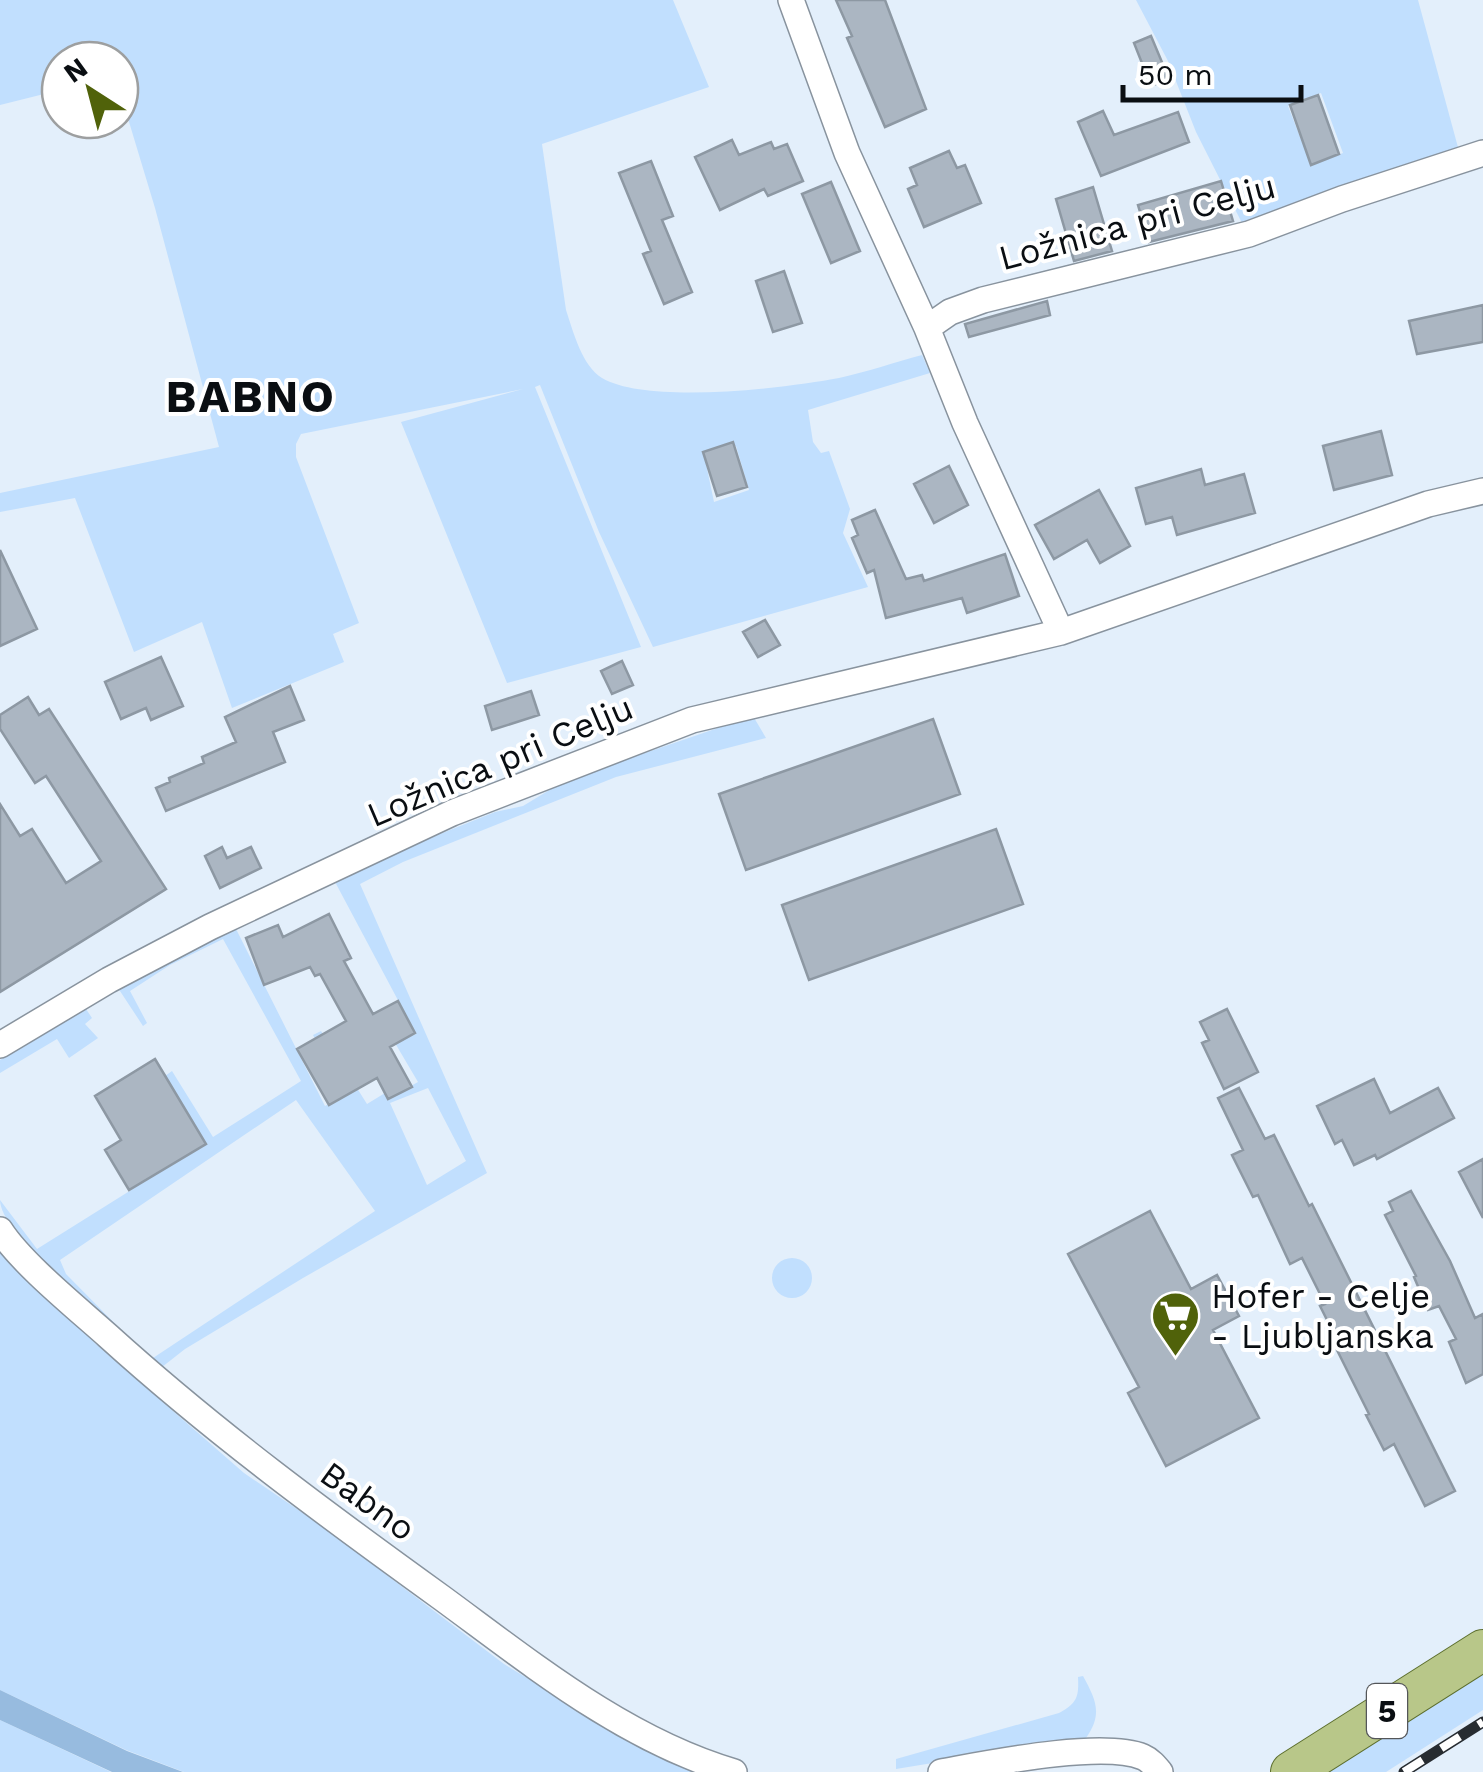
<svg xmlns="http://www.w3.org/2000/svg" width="1483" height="1772" font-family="'Work Sans',sans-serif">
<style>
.green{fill:#c1dffe;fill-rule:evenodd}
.water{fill:#97bbdf}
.building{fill:#abb6c2;stroke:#8d98a3;stroke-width:2.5}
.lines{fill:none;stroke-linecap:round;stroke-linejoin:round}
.street-casing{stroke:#88939e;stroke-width:28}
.primary-casing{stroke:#5c6e2d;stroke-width:42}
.street{stroke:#fff;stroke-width:25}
.primary{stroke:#b8c789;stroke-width:40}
.rail-casing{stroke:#272c31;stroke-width:11}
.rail{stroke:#fff;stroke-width:8;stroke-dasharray:22;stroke-linecap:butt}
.labels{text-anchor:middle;stroke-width:8;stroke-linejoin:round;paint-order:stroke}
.shield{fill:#fff;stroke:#545659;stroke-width:2.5}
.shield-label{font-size:32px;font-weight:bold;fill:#0a0e12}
.street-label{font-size:35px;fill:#0a0e12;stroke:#fff}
.poi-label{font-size:35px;fill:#0a0e12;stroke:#fff;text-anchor:start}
.district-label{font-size:45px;font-weight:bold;letter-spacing:2.5px;fill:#0a0e12;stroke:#fff}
</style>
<rect width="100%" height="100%" fill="#e3effb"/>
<path class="green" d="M0 0H673L709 87 542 144 566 310C573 331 582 366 602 378 648 405 786 388 839 378 867 372 895 362 922 355L930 373 808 410 813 442 821 453 829 451 850 509 843 533 868 587 653 647 599 532 540 385 535 387 641 647 507 683 401 422 523 389 301 434 296 444V457L359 623 333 634 344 662 232 708 202 622 134 652 75 498 0 512V493L219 447 155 208 120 92V60H60V90L0 105ZM736 446 749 490 714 502 704 454Z
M1136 0H1418L1459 151 1245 229 1196 132 1168 61ZM1321 93 1343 153 1311 165 1288 106Z
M753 716 766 738 616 777 403 862 360 884 487 1173 303 1278 185 1349 157 1371C126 1343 0 1237 0 1200L37 1249 128 1192 203 1138 165 1076 172 1071 213 1137 301 1081 223 939 170 965 130 991 147 1023 143 1026 118 988 233 923 325 1106 346 1095 313 1035 321 1031 367 1104 385 1093 391 1097 418 1082 395 1043 416 1034 334 880 440 834 495 812 523 806 566 780ZM428 1088 466 1161 427 1185 390 1103ZM296 1100 375 1211 153 1358 132 1341 66 1274 60 1260Z
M84 1006 92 1018 85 1024 98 1038 69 1058 57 1039 0 1073V1060Z
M0 1246 95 1343 244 1473 322 1526 504 1664 629 1740 695 1772H184L126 1750 0 1690Z
M772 1278a20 20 0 1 1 40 0a20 20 0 1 1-40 0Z
M1483 1668V1710L1386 1772H1321Z
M1083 1676C1096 1700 1103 1714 1086 1738L896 1769V1759L1059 1713C1077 1703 1079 1697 1078 1677Z
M0 1720 111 1772H0Z"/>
<path class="water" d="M0 1690 127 1751 183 1772H112L0 1720Z"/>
<path class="building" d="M836 0H885L926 109 885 127 847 38 852 36Z
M1151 36 1169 79 1151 86 1134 43Z
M1318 95 1339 154 1311 165 1290 105Z
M1103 111 1114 135 1178 112 1189 142 1101 176 1078 122Z
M732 140 739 155 771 142 774 149 787 144 803 181 768 196 764 189 720 210 695 157Z
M949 151 957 168 965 165 981 203 924 227 908 189 917 185 910 168Z
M651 161 673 216 662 220 692 292 664 304 643 254 651 251 619 173Z
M1221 181 1233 221 1149 242 1138 205Z
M831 182 860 251 831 263 802 194Z
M1093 187 1112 251 1074 261 1056 199Z
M784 271 802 323 773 332 756 281Z
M1047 301 1050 315 969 337 965 324Z
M1483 305V342L1417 354 1409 321Z
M1381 431 1392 475 1334 490 1323 446Z
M733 442 747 487 717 496 703 452Z
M949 466 968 505 934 523 914 484Z
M1201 469 1205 485 1244 474 1255 513 1177 535 1172 517 1146 524 1136 488Z
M1099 490 1130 546 1100 563 1087 540 1054 559 1035 525Z
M875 510 906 579 922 575 924 581 1005 554 1019 596 967 613 962 598 886 618 874 570 867 573 852 538 858 535 852 520Z
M0 550 37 629 0 646Z
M765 620 780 645 758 657 743 632Z
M161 657 183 706 151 720 146 708 121 719 105 682Z
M622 661 633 685 612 694 601 671Z
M290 686 304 720 273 732 285 762 166 811 156 788 170 782 169 778 204 763 202 757 236 742 225 717Z
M531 691 539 715 492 730 485 706Z
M28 697 39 715 49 709 166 889 0 992V804L20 836 32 829 66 883 101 861 46 776 35 783 0 729V715Z
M933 719 960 794 746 870 719 794Z
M996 829 1023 904 809 980 782 905Z
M222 847 227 858 251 847 261 868 220 888 205 856Z
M329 914 351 958 344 961 373 1014 398 1001 415 1033 390 1047 412 1087 388 1099 377 1078 329 1105 297 1049 346 1021 320 974 315 976 310 967 264 985 246 938 278 925 283 937Z
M1227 1009 1258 1072 1224 1089 1202 1043 1209 1040 1200 1022Z
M155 1059 206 1144 129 1190 105 1150 121 1140 95 1096Z
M1374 1079 1390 1113 1438 1088 1454 1118 1377 1159 1375 1155 1354 1165 1342 1140 1335 1144 1317 1106Z
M1239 1088 1265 1139 1274 1135 1309 1206 1312 1204 1455 1491 1425 1506 1394 1444 1384 1450 1366 1415 1369 1414 1336 1348 1340 1346 1320 1306 1325 1304 1302 1258 1290 1264 1258 1195 1253 1197 1232 1155 1243 1150 1218 1098Z
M1483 1159V1218L1459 1172Z
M1411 1191 1450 1261 1475 1318 1483 1314V1374L1466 1383 1449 1342 1456 1339 1439 1306 1428 1310 1414 1277 1416 1276 1385 1215 1393 1211 1389 1202Z
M1150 1211 1191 1289 1217 1275 1239 1316 1213 1330 1259 1418 1166 1466 1128 1393 1139 1387 1068 1254Z"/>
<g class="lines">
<defs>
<path id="street" d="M791 0 847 153 927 328
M1061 632 965 423 927 328 950 312 983 300 1249 234 1342 199 1483 153
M0 1045 109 980 210 927 452 813 692 720 1061 632 1428 504 1483 491
M0 1230C21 1263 78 1309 108 1336 214 1432 327 1515 442 1598 532 1664 625 1740 734 1772
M941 1772C986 1764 1102 1740 1143 1757 1150 1760 1155 1766 1160 1772"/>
<path id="primary" d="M1291 1772 1483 1650"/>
</defs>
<use href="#street" class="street-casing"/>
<use href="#primary" class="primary-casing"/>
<use href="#street" class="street"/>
<use href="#primary" class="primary"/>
<defs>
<path id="rail" d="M1404 1772 1483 1722"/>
</defs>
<use href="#rail" class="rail-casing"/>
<use href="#rail" class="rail"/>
</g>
<defs>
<symbol id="supermarket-pin" viewBox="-11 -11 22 30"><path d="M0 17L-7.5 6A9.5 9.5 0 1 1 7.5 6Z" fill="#50620a" stroke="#fff"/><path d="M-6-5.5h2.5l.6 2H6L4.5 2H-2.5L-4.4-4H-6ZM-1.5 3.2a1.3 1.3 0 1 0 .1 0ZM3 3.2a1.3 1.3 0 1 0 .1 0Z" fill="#fff"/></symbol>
</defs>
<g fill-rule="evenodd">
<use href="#supermarket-pin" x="1148" y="1288" width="55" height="75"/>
</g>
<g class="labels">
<rect class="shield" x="1367" y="1684" width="40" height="54" rx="8"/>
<g class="shield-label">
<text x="1387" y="1722">5</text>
</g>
<g class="street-label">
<text transform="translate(1137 222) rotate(-15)" y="12">Ložnica pri Celju</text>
<text transform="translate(500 761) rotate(-23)" y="12">Ložnica pri Celju</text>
<text transform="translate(368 1501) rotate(36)" y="12">Babno</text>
</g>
<g class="poi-label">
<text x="1211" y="1308">Hofer - Celje<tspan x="1211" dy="40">- Ljubljanska</tspan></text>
</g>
<g class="district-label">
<text x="251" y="412">BABNO</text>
</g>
</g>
<g transform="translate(90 90) rotate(324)"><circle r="48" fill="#ffffff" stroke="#9d9fa0" stroke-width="2.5"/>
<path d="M0-8L18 38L0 25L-18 38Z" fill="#50620a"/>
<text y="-15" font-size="28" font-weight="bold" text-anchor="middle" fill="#0a0e12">N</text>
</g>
<path d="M1123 85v15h178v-15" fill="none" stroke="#0a0e12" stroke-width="5"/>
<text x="1138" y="85" font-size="30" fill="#0a0e12" stroke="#ffffff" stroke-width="8" paint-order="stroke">50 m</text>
</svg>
